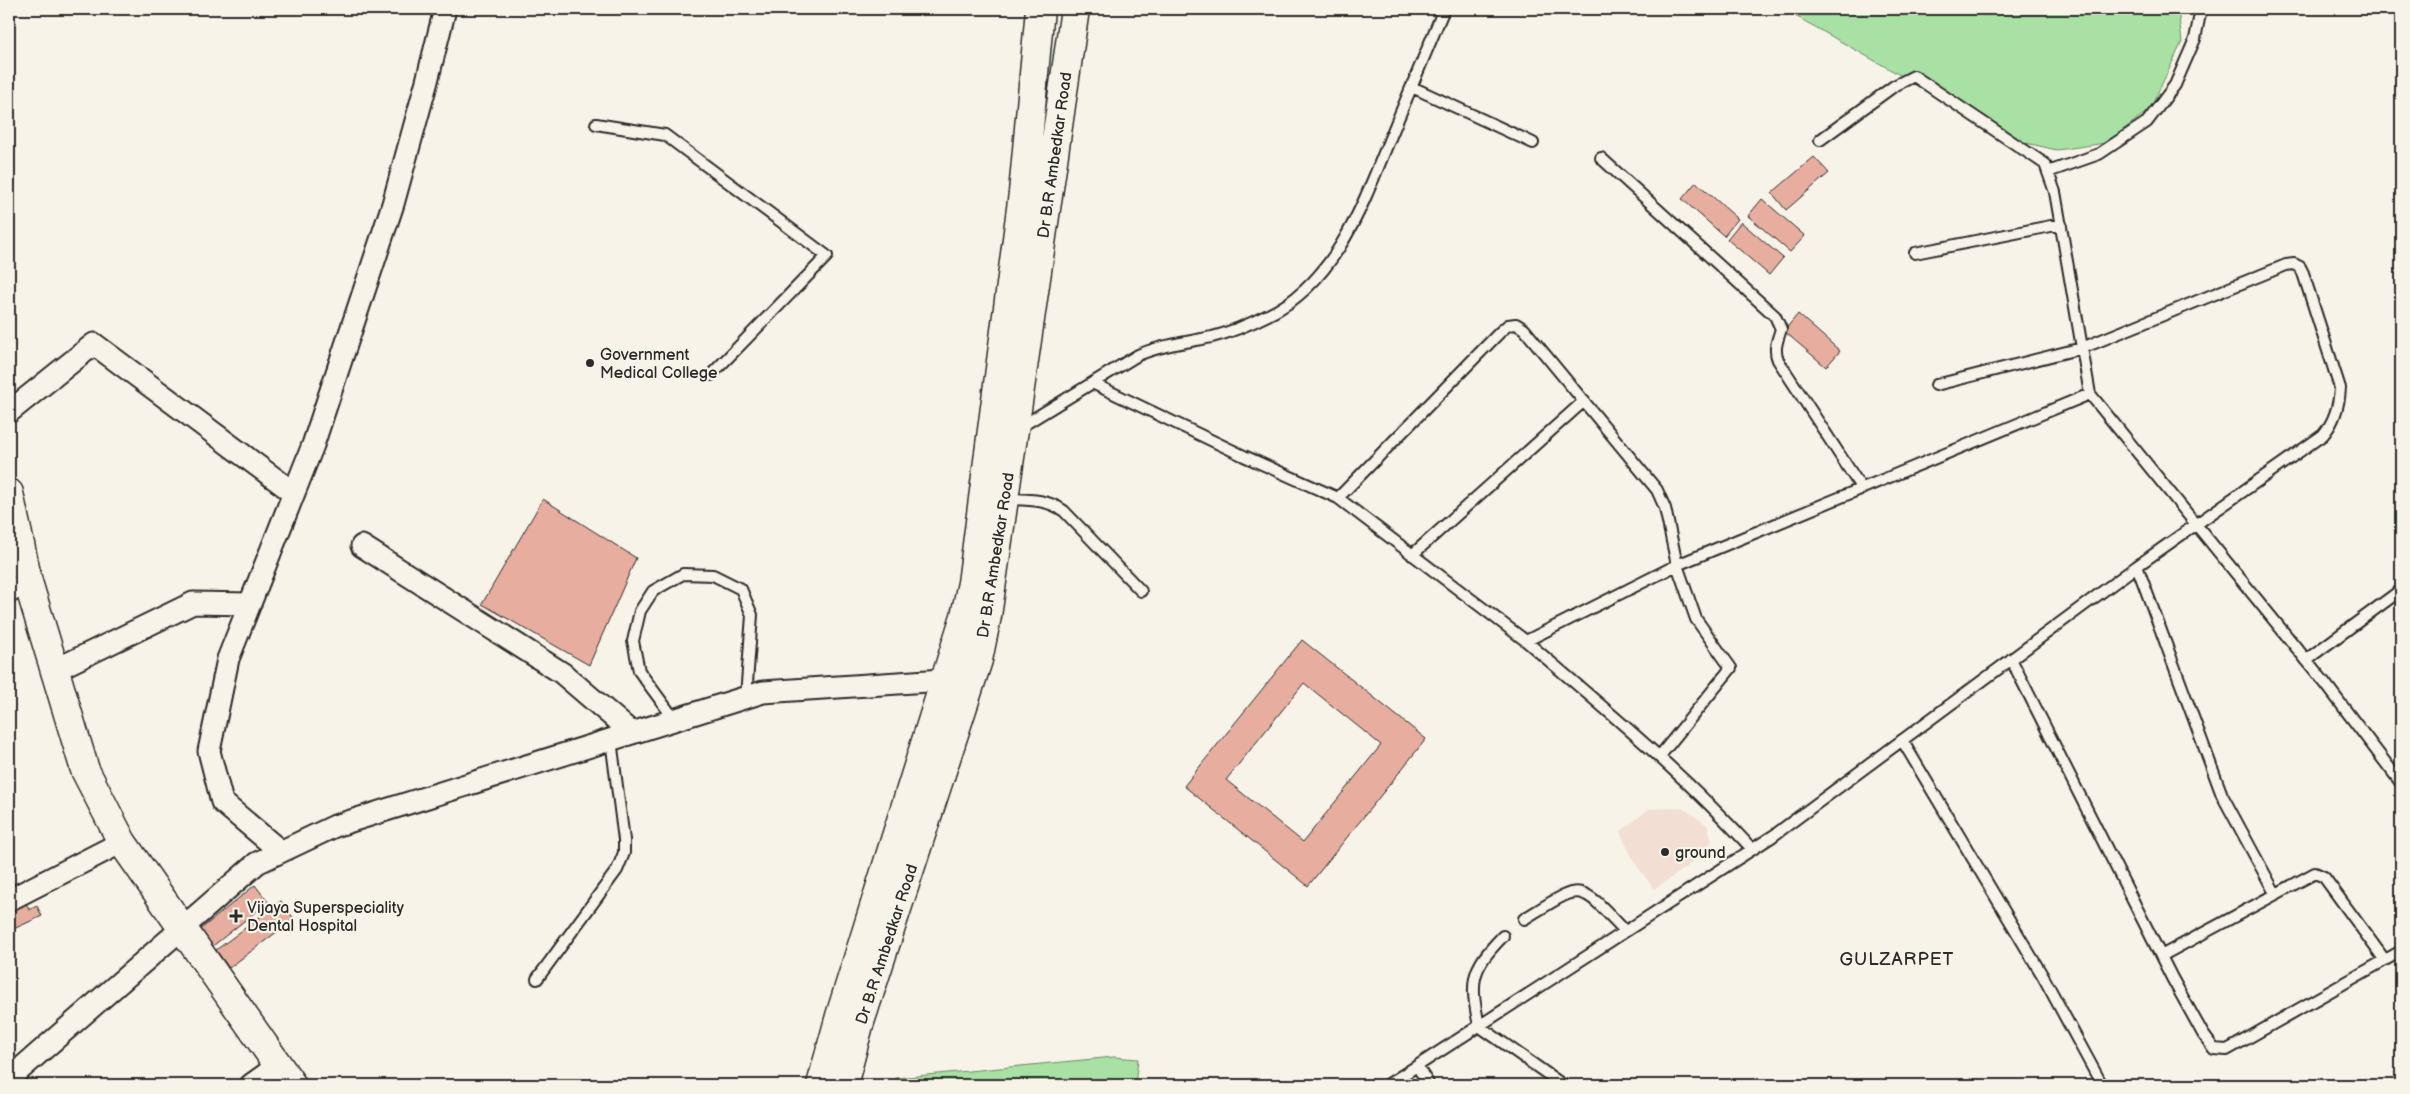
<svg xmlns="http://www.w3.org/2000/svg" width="2410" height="1094" font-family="'Balsamiq Sans',sans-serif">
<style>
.built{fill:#f2ded2}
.green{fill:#a9e1a5;stroke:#6a8668}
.building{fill:#e7aea0;stroke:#2b2b2b;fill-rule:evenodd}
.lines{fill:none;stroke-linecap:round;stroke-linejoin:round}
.lane-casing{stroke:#2b2b2b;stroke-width:14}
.street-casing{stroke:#2b2b2b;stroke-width:25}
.secondary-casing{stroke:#2b2b2b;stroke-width:31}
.lane{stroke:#f7f3e8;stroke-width:10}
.street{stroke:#f7f3e8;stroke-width:21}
.secondary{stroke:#f7f3e8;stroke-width:28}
.poi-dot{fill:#2b2b2b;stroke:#f7f3e8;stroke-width:2}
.labels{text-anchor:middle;stroke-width:4.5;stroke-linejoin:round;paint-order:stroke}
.street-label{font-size:16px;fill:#2b2b2b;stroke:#f7f3e8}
.poi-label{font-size:16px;fill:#2b2b2b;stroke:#f7f3e8;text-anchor:start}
.neighbourhood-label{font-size:18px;letter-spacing:1px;fill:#2b2b2b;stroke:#f7f3e8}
</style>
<rect width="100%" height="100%" fill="#f7f3e8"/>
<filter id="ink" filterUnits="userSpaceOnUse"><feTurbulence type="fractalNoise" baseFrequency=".02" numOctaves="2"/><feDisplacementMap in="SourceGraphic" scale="10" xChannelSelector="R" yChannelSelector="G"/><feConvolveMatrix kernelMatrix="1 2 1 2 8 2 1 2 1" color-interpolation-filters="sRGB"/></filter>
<g filter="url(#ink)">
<path class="built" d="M1683 808 1707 825 1712 841 1686 868 1654 889 1635 863 1620 832 1649 809Z"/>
<path class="green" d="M1783 9H2178L2182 42 2150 109 2106 143 2057 150 2017 141Z
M1114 1057 1138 1059 1135 1085H892L896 1078Z"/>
<path class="building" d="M1814 157 1829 173 1786 210 1772 193Z
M1696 182 1738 219 1724 236 1682 199Z
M1762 199 1805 236 1790 252 1748 216Z
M1741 222 1783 258 1769 275 1727 239Z
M1798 314 1840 351 1826 367 1784 331Z
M543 499 636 558 589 665 482 604Z
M1302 640 1426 739 1308 886 1184 786ZM1304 683 1381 745 1303 842 1226 780Z
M255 885 268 902 209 949 196 933Z
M281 901 294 919 229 968 216 950Z
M26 903 29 910 37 906 42 916 9 931V911Z"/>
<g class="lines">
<defs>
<path id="lane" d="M1412 87 1533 143
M596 124 665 135 827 256 711 375
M1820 140 1894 86 1914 76 2045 164 2055 192 2090 394
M1601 158 1775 316 1781 329C1778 339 1773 349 1778 360L1862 489
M2048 172 2099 154 2147 122 2175 85 2195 39 2201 9
M1915 253 2061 224
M1092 383 1244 456 1338 498 1526 641 1677 565 2090 394 2325 683 2401 783
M1017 429 1138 355C1162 345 1187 342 1212 337 1232 332 1250 324 1268 315 1338 282 1365 198 1393 131 1410 90 1427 50 1444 9
M1338 498 1500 332 1508 325 1516 324 1524 329 1657 490 1665 508 1677 565 1696 619 1731 668 1659 757
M1004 499C1025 500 1046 498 1064 511L1141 591
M1412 555 1584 401
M2137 566 2222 795 2275 893
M1526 641C1604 708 1683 773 1752 849
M2011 659 2172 978 2203 1034 2214 1049 2227 1050 2401 951
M2306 660 2401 590
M675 720 639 671 633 641 640 611 653 591 683 574 713 575 741 589 752 615 746 697
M1902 740 2044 978 2102 1085
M1524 919C1583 883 1577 880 1625 931
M1503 936C1470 970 1470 981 1479 1026L1563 1085
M2161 956 2315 873 2324 877 2384 959
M537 979 617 870 624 853V840L611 740
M1417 1066 1773 836 2137 566 2323 435C2335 421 2339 406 2340 388L2303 273 2300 267 2294 264 2286 265 2082 348 1936 385
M1387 1085 1417 1066 1429 1085"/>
<path id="street" d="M9 412 94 344 294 493
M362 546 562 673 632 733
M9 592 28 582
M55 670 193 603 250 604
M280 851 222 802 209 751 228 659 313 445 346 345 393 204 427 81 445 9
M9 900 122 842
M9 1079 257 863 335 826 763 692 958 679
M251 1085 279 1065"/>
<path id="secondary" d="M9 493 28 582 85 770 122 842 292 1085
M821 1085 840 1016 965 616 972 583 1023 193 1040 9
M843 1085 859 1025 978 660 987 616 1075 9"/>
</defs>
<use href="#lane" class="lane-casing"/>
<use href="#street" class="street-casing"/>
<use href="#secondary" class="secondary-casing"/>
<use href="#lane" class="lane"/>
<use href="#street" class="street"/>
<use href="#secondary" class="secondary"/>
</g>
</g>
<g class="poi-dot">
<circle cx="590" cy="363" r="5"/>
<circle cx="1665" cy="852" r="5"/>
<path d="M233.5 908.5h5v5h5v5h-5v5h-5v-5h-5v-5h5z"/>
</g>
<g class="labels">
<g class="street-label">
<text transform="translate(1054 155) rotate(-82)" y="6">Dr B.R Ambedkar Road</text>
<text transform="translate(995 555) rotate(-81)" y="6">Dr B.R Ambedkar Road</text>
<text transform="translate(886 944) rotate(-72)" y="6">Dr B.R Ambedkar Road</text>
</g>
<g class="poi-label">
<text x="600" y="360">Government<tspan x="600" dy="18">Medical College</tspan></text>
<text x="1675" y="858">ground</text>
<text x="247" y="913">Vijaya Superspeciality<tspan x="247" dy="18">Dental Hospital</tspan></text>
</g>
<g class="neighbourhood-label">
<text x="1897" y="965">GULZARPET</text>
</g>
</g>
<rect width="2410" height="1094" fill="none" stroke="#f7f3e8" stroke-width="30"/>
<rect x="15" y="15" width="2380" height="1064" fill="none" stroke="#2b2b2b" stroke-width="2" filter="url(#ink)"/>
</svg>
